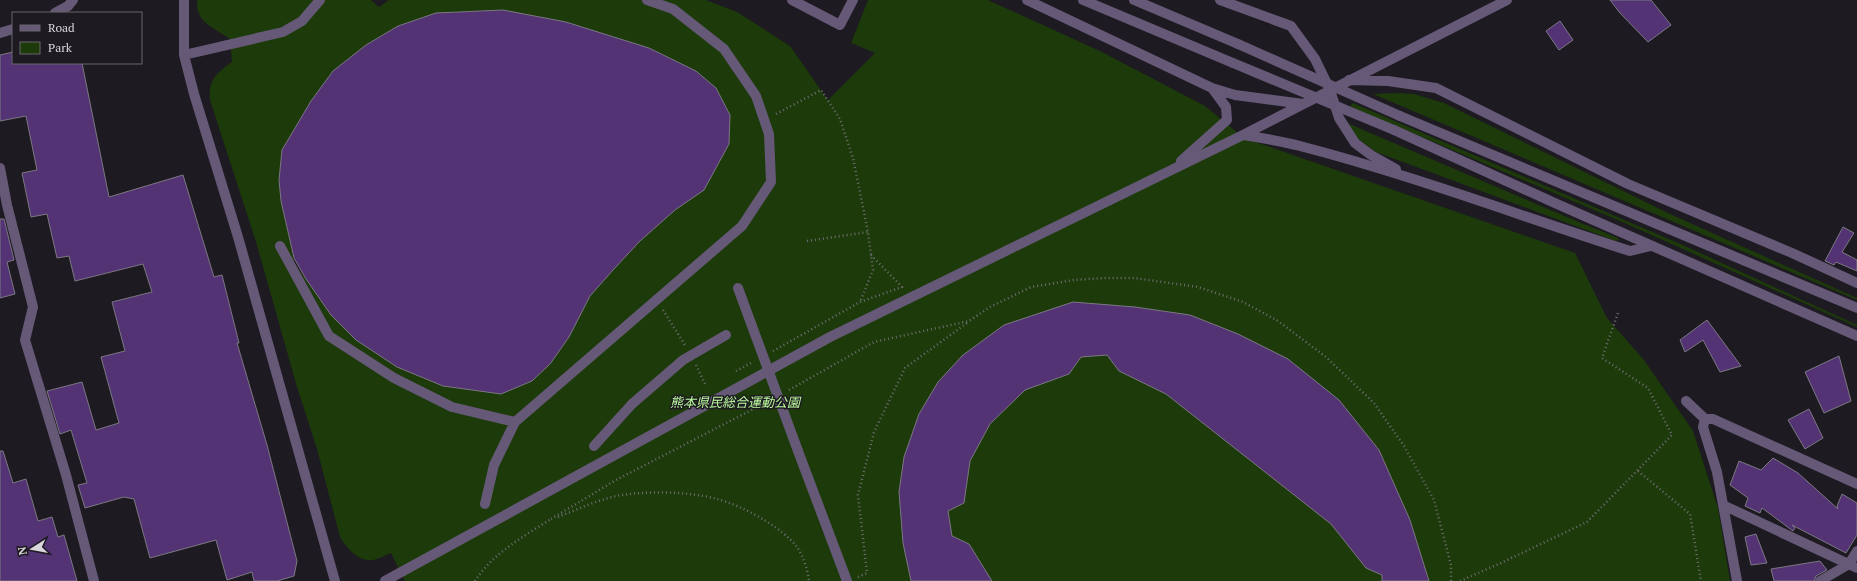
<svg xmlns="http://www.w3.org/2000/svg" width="1857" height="581" font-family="'PT Serif','Noto Sans JP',serif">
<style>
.green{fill:#1c3a0a;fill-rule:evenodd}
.building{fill:#543374;stroke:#7b7881}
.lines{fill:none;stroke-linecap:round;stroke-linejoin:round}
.path{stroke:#706d73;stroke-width:2.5;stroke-dasharray:1 3;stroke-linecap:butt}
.minor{stroke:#665977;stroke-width:10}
.minor-bridge{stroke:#665977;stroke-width:10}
.labels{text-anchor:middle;stroke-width:3;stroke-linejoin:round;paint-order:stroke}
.park-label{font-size:13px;font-style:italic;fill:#b9f99b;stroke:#1d1a21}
</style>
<rect width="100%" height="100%" fill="#1d1a21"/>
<path class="green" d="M197 0H371L379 7 389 0H706L737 12 790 46 828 100 875 53 851 43 868 0H988L1100 51 1205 106 1244 138 1575 253 1607 318 1644 360 1693 431 1718 508 1730 581H405L391 553C386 555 379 559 373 560 358 562 347 548 340 537L317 449 297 387 256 242 210 100C208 80 216 73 232 62L230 39C214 27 196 24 197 0ZM436 13 649 48 696 71 716 88 730 115 729 144 704 189 675 210 640 241 613 270 590 296 550 364 532 381 501 394 443 386 397 367 356 340 331 315 295 264 281 202 279 180 282 150 311 101 333 71 366 45 398 26Z
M1398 93 1414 94 1444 103 1670 214 1857 298V300L1373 94Z
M1353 103 1687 247 1857 325V327L1627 224 1356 109 1350 106Z
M1347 123 1581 223 1618 238 1619 240 1616 241 1376 152 1357 138Z"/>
<path class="building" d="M1610 0H1651L1671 25 1648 42 1620 13Z
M503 10 566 22 649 48 696 71 716 88 730 115 729 144 704 190 675 210 640 241 613 270 590 296 569 337 550 364 532 381 501 394 443 386 397 367 356 340 331 315 306 279 294 258 281 201 279 180 282 150 311 101 333 71 366 45 398 26 436 13Z
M1560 21 1573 40 1559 50 1546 31Z
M13 52V63H82L109 197 183 175 214 277 222 275 239 343H237L267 445 297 561 294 576 277 581H254L252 572 227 580 216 540 150 558 134 499 124 497 85 508 78 485 87 483 71 430 60 434 47 391 82 382 96 430 119 423 101 357 125 351 112 302 152 292 143 264 75 281 69 256 57 258 47 214 31 217 22 173 37 170 26 116 0 121V55Z
M0 219H4L14 260 7 262 15 294 0 298Z
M1843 227 1854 233 1842 252 1857 260V271L1836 262 1834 265 1825 261Z
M1073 302 1135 307 1190 315 1238 334 1288 359 1339 400 1379 450 1410 520 1429 581H1382V575L1366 568 1331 524 1166 394 1119 371 1107 355 1081 357 1069 374 1025 390 990 424 970 461 964 503 948 511 952 536 969 544 992 581H911L903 543 899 492 904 457 919 414 938 382 963 355 1004 325Z
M1707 320 1741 366 1720 372 1703 340 1685 352 1680 340Z
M1839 356 1851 401 1824 413 1805 372Z
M1809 409 1823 438 1805 449 1788 420Z
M0 451H3L13 483 26 479 38 521 52 517 58 537 64 535 77 581H0Z
M1773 458 1798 473 1838 509 1837 506 1842 494 1857 503V535L1846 553 1792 525 1795 528 1793 531 1762 508 1760 513 1745 506 1748 498 1730 485 1739 461 1761 470Z
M1756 534 1767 563 1751 565 1745 537Z
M1820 561 1827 570 1816 576 1814 581H1774L1771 569Z"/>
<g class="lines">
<path class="path" d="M776 114 821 90 840 119 853 158 868 232 873 270 860 302
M807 241 868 232
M663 310 685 345
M773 351 860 302 902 287 871 255
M696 365 706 386
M736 371 753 362
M789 390 874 342 969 321 990 307 1031 287 1074 280 1104 278H1134L1198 287 1243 302 1278 321 1326 357 1374 403 1404 446 1434 500 1451 565V581
M1638 471 1690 514 1701 581
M558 517C581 508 605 496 630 494 656 491 692 492 717 499 741 505 782 527 797 547 803 555 808 571 809 581
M551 519 616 480 767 402
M858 577 867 573 858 495 874 432 905 368 967 323
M475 581C492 554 524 536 551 519
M1460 581 1501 563 1587 522 1672 435 1648 388 1602 358 1618 313"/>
<path class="minor" d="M184 0V55L194 94 238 237 335 581
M792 0 840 25 853 0
M1027 0 1212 88 1226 107 1227 120 1181 161
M1083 0 1233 63
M1134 0 1238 44
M1220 0 1291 26 1315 59 1330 90 1339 118 1355 143 1371 155 1396 169
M55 13 68 6 73 0
M0 33 13 29
M184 55 283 32 302 21 320 0
M1349 80 1388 81 1436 88 1628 184 1792 253 1857 283
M1212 88 1235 95 1303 104
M1400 116 1857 308
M1394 130 1557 204 1857 336
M1243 135C1262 138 1281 141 1300 146 1412 175 1520 216 1630 251L1651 246
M0 168 7 205 33 307 25 340 66 475 94 581
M280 246 329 336 394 378 452 407 515 422
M1686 401 1705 419H1713L1857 484
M1705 419 1703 427 1717 472 1737 581
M594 446 632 404 683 360 726 335
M798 451 847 581
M485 504 494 465 515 422 742 226 771 182 769 134 756 96 724 49 673 9 647 0
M1725 506 1857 568
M385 581 830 337 1243 135 1507 0
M1820 581 1849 564 1857 551"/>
<path class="minor-bridge" d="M1238 44 1400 116
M1233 63 1394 130
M738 288 798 451"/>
</g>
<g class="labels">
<g class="park-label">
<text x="735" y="407">熊本県民総合運動公園</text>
</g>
</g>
<rect x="12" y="12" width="130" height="52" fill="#1d1a21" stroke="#68656c"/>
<rect x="20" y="25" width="20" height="6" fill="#665977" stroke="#68656c"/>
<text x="48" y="32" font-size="12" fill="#d9d6dc">Road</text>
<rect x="20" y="42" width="20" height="12" fill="#1c3a0a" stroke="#68656c"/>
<text x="48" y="52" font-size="12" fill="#d9d6dc">Park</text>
<g transform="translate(32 549) rotate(259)" stroke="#1d1a21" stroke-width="3" paint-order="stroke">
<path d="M0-3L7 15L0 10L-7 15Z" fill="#d9d6dc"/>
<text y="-6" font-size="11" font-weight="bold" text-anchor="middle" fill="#d9d6dc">N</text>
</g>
</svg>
